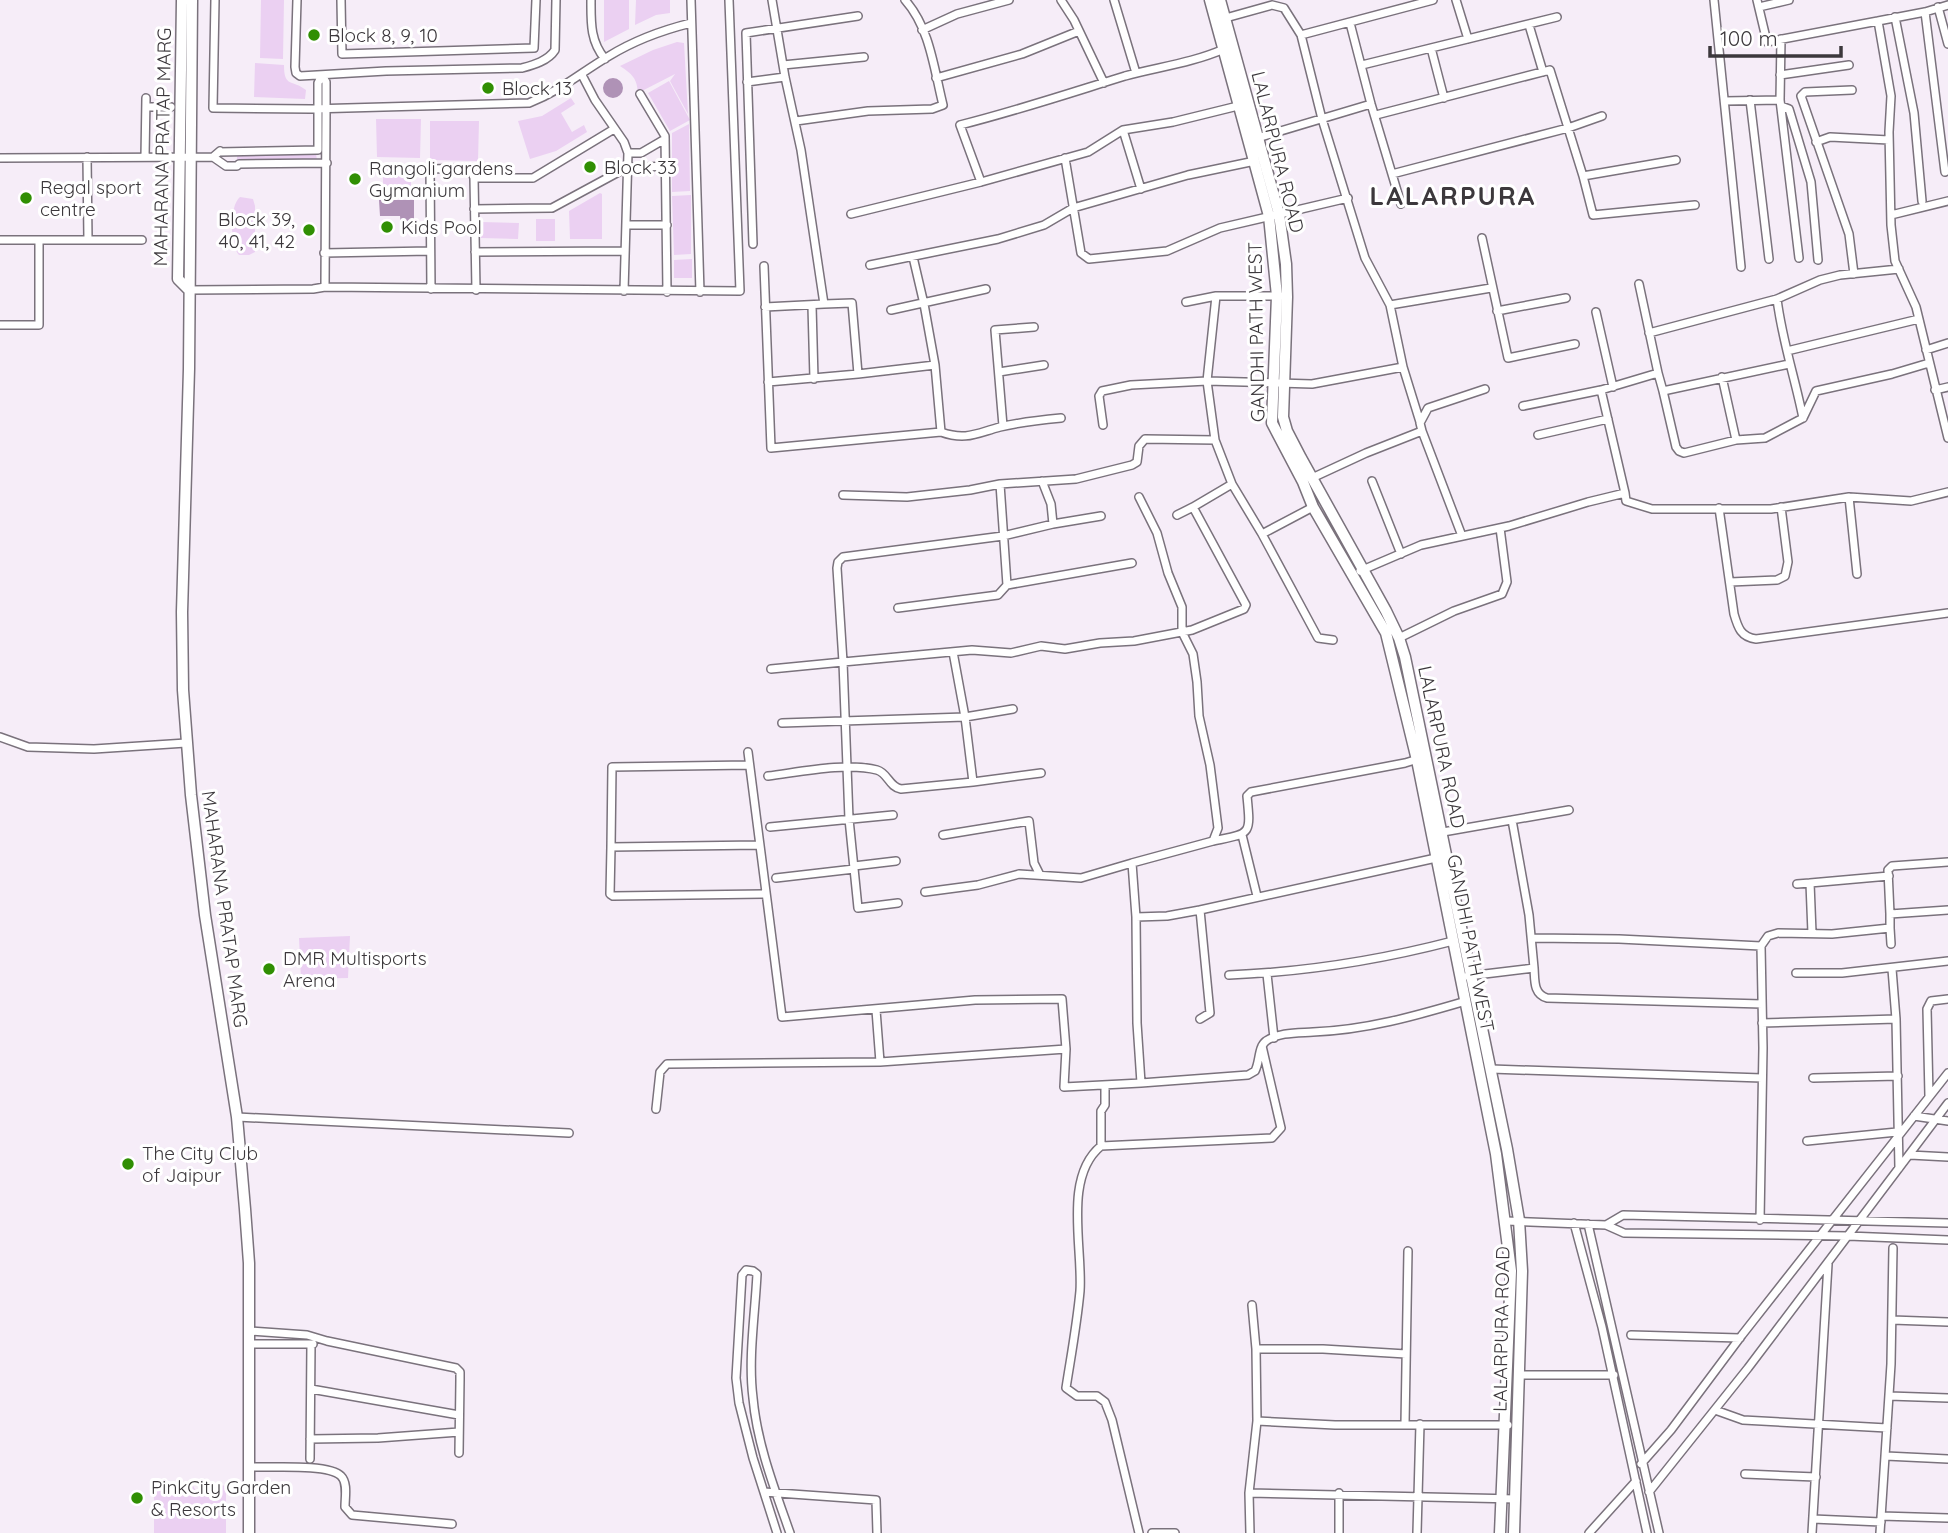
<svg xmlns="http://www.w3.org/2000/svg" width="1948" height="1533" font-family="Quicksand,sans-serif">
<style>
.green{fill:#ebd0f2}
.water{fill:#af92b6}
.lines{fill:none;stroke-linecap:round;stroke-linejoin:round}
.street-casing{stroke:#7a727c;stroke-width:10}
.secondary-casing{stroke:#7a727c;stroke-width:13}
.street{stroke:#fff;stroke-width:7}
.secondary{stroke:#fff;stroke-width:10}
.poi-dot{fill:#308f03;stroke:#fff;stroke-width:2.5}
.labels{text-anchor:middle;stroke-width:6;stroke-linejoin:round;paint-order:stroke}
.poi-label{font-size:19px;fill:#3c383c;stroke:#fff;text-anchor:start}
.street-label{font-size:19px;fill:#3c383c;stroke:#fff}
.district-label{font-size:26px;font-weight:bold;letter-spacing:2px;fill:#3c383c;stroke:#fff}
</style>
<rect width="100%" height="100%" fill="#f6edf8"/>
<path class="green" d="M261 0H284L283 59 260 58Z
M604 0H629V29L604 42Z
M636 0H670V13L656 15 635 25Z
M677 42 684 43 688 114 670 81 675 74 638 93C637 78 632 74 620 66L653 50Z
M255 63 284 65C284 88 292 79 306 90L305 99 254 97Z
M669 81 690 120 670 131 648 93Z
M571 98 575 104 561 113 572 132 584 125 587 132 556 151 530 159 518 121 542 116Z
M376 119H421L420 158 377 157Z
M430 121H479L478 161 430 160Z
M689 124 690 191 672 192V133Z
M316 154 317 160 237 161V155Z
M383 165H411V197H383Z
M600 193 602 194V239H570L569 211Z
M691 195V254L674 255 672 196Z
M240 197 253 199 255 206V252L249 255H239C230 245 229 206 240 197Z
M536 219H555V241H536Z
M481 222 519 223 518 239 481 238Z
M692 259V278H674V260Z
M350 936 348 978 301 979 299 938Z
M216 1484 226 1486V1533H154V1485L193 1486C198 1495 202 1496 212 1494Z"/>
<path class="water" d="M603 88a10 10 0 1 1 20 0a10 10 0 1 1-20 0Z
M379 200H414V227H401L400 216H380Z"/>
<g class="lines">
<defs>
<path id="street" d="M215 0 213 108 311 109 529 103C562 90 580 73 609 56 635 40 663 30 691 23
M297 0 295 67 296 73 300 76 386 71 522 68C533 65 548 61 555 50L556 0
M341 0 342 54 534 48 536 0
M591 0C591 22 590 41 605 59
M691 0 700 292
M772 0 785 77 801 150 824 304 852 303 858 374 935 365 941 432C966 441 977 433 1000 427 1020 422 1040 420 1061 418
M1061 0 1074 20 1104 83
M1114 0 1136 73
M1456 0 1468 39
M1714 0 1741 267
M1757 0 1767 42 1878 21
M1948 5 1925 12 1878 21 1891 96 1889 132 1891 225 1895 261 1916 307 1948 438
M1759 7 1789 0
M1938 7 1948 44
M1925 12 1945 172
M1895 17 1914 113 1922 201
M1222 19 1272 5 1284 8 1301 35 1322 119 1365 258 1390 305 1403 367 1312 384 1207 381 1215 440 1232 484 1262 534 1313 507
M1350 23 1371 104 1401 204
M1529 25 1543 72
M922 30 957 14 1009 0
M1301 35 1433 0
M1781 39 1780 100 1799 258
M1431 48 1444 98
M783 65 864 57
M1362 65 1557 17
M582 75 595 100 624 142 628 153 624 291
M1780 75 1849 65
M936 78 1022 54 1079 31
M747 82 785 77
M1852 90 1805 92 1801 96 1849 234 1854 274
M640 94 665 136 667 292
M1750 100 1769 259
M1725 101 1780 100
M1781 106 1789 109 1811 182 1818 260
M146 107H171
M1376 115 1550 70 1583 176 1593 215 1695 205
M796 121 868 111 932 109 943 105C934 69 930 28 905 0
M1123 130 1141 189
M1254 139 1371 104
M1816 142 1830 137 1889 140
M219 152 318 150V83L322 75 326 82V109L325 287
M628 153H641L665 139
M87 157 88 240
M145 157 146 98
M213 157 226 166H237L239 164 327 163
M0 158 213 157 220 151
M1065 158 1081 253 1089 259 1167 251 1220 228 1348 198
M1392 174 1568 128 1602 116
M1583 176 1676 160
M474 178H533L614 129
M981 182 960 125C1016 111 1070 93 1125 76 1158 67 1192 63 1224 49
M474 209 552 208 626 168 666 166
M851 214 981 182 1088 152 1123 130 1173 122 1242 105
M1891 215 1948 201
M626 225H667
M1482 238 1508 358 1575 344
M0 240H142
M753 244 746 33 858 16
M475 252 625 251
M324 253 430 251
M913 257 924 304 935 365
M870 265 998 239 1044 225 1073 208 1188 175 1255 161
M764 266 771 448 941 432
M1639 284 1658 373
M431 289 430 169 470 168 474 178 476 290
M189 290 313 289 325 287 740 291 729 0
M1777 299C1782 340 1795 378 1803 418
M1186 302 1216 296H1280
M1390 305 1491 288
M812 306 814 379
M765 307 824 304
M891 310 986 289
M1497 311 1566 298
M1596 312 1613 387
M0 325H39V240
M1649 333 1777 299 1820 280 1840 275 1899 269
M1926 350 1948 343
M1787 351 1919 319
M1403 367 1420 422
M999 372 1044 365
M1722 377 1736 440
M768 382 858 374
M1601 390 1625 493
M1935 390 1948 387
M1663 391 1676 447 1679 451 1684 453 1736 440 1765 438 1803 418 1816 391 1892 374 1929 363
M1523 406 1601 390 1658 373 1663 391 1789 364
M1103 425 1099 396 1102 391 1131 385 1207 381 1216 296
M1003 426 995 330 1034 327
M1422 431 1420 423 1428 408 1485 389
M1538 435 1608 419
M1312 478 1366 453 1422 431 1462 536
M1042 481 1051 504 1053 524
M1372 481 1401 554
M843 495 907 497 970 490 1000 484 1076 479 1132 465 1137 462 1139 446 1145 439 1215 440
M1849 497 1857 574
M1719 508 1734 614C1738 628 1741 637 1756 639L1948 613
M1177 515 1193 507
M1262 534 1318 638 1333 640
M1360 571 1421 545 1509 526 1588 502 1625 493 1626 501 1652 509H1771L1849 497 1911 501 1948 492
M1730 582 1777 580 1785 576 1788 562 1781 507
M1007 585 1132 563
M898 608 998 595 1007 585 1000 484
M1399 638 1454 611 1502 594 1507 582 1500 528
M953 652 965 717 973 782 1041 773
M771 669 843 662 837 568 838 562 843 557 1003 536 1053 524 1101 516
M782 723 965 717 1013 709
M0 737 28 747 94 749 186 743
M748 752 782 1017 975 1000 1062 999 1066 1049 1064 1087 1141 1083 1137 1023 1136 917 1132 863 1213 841 1218 828 1210 765 1199 716 1197 682 1193 654 1182 632V607L1168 573 1157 533 1139 497
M749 765 612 767 611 847 759 845
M768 776C800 772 846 762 877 770 888 773 889 787 901 789L973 782
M770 827 893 815
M1443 832 1569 810
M943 835 1029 821 1034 863 1040 875
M1242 835 1257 896
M1213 841C1251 833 1251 836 1247 796L1251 792 1405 763 1418 759
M611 847 610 894 613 896 765 894
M854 866 896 861
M776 878 854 869
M1797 884 1810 883
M925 892 978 885 1019 874 1081 878 1132 863
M898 903 858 908 849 819 843 662 972 650 1011 653 1041 646 1065 649 1100 643 1134 641 1192 630 1244 609 1246 605 1193 507 1232 484
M1200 910 1436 858
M1890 914 1888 870 1892 866 1948 862
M1136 917 1167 916 1200 910 1210 1013 1200 1019
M1890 928 1891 944
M1812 933 1810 883 1889 876
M1532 938 1619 939 1761 946
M1534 968C1535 980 1533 994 1547 998L1762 1004
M1892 969 1896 1019 1899 1168
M1796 973H1842L1948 961
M1267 974 1274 1038
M1229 975C1304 972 1380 960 1453 941
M1468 976 1534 968 1529 915 1512 820
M876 1010 880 1062
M1762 1023 1896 1019
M1491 1069 1762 1078
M1813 1078 1898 1076
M1141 1083 1248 1075 1255 1071C1260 1062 1258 1047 1266 1041 1279 1032 1298 1033 1313 1032 1366 1030 1415 1016 1466 1001
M1929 1096 1927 1009 1931 1001 1948 999
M656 1109 660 1072 667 1064 880 1062 1066 1049
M1914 1116 1948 1121
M237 1117 569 1133
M1807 1141 1897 1132
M1101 1146V1111L1105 1105V1085
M1910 1155 1948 1157
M1760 1220 1763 1048 1761 946 1768 936 1778 933 1832 934 1890 928V914L1948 910
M1506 1221 1606 1225 1624 1233 1848 1236 1948 1240
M1574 1223 1602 1327 1647 1533
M1588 1224 1659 1533
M1606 1225 1623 1215 1948 1223
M1892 1320 1948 1322
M249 1331 307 1335 327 1341 456 1368 460 1372V1380L459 1453
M1631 1335 1740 1338
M249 1344H313
M1256 1349H1323L1406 1354
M1518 1375H1614
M311 1389 459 1415
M1889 1396 1948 1398
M1715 1410 1743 1420 1887 1428
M1257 1421 1335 1425H1508
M1405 1424 1408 1251
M310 1439 378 1438 459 1432
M1886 1456 1948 1459
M310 1459 311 1344
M1641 1464 1671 1430 1742 1335 1948 1073
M249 1467C267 1468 329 1463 341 1476 348 1483 345 1497 345 1507L352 1515 452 1524
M1745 1474 1816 1477
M764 1492 876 1500 877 1533
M1649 1492 1748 1368 1948 1103
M1249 1493 1516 1499
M1881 1516 1948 1518
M1813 1519 1881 1522
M777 1533 753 1458 739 1403 736 1378 742 1275 746 1270 753 1271 757 1274C755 1315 748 1358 753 1398 757 1444 775 1490 790 1533
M1139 1533 1112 1420 1105 1402 1097 1396H1077L1066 1388C1071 1356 1077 1324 1080 1291 1083 1248 1063 1177 1101 1146L1272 1138 1281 1128 1262 1046
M1152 1533H1175
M1250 1533 1249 1493 1257 1421 1256 1349 1252 1305
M1339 1533V1493
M1417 1533 1420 1424
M1589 1533 1636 1481
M1812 1533 1828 1264
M1880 1533 1891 1364 1893 1248"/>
<path id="secondary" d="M182 0 178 279 189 290
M192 0 189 369 182 612 183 690 191 795 205 915 237 1117 245 1209 249 1263V1533
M1210 0 1269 216 1277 296 1272 423 1303 482 1313 507 1386 633 1417 760 1496 1154 1511 1271 1500 1533
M1220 0 1279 214 1286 264 1287 297 1283 417 1287 431 1301 458 1386 611 1399 638 1405 657 1507 1149 1519 1220 1522 1271 1514 1533"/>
</defs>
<use href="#street" class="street-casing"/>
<use href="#secondary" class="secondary-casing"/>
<use href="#street" class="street"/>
<use href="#secondary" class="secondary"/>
</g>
<g class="poi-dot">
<circle cx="314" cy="35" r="7"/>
<circle cx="488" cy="88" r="7"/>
<circle cx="590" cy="167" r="7"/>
<circle cx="355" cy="179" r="7"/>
<circle cx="26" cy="198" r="7"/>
<circle cx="387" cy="227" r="7"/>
<circle cx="309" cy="230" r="7"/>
<circle cx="269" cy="969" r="7"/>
<circle cx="128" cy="1164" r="7"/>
<circle cx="137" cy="1498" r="7"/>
</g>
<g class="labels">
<g class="poi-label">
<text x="328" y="42">Block 8, 9, 10</text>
<text x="502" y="95">Block 13</text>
<text x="604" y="174">Block 33</text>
<text x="369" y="175">Rangoli gardens<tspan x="369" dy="22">Gymanium</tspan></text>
<text x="40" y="194">Regal sport<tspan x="40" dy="22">centre</tspan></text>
<text x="295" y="226" text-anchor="end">Block 39,<tspan x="295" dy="22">40, 41, 42</tspan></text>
<text x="401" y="234">Kids Pool</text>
<text x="283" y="965">DMR Multisports<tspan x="283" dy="22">Arena</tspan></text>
<text x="142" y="1160">The City Club<tspan x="142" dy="22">of Jaipur</tspan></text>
<text x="151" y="1494">PinkCity Garden<tspan x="151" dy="22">&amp; Resorts</tspan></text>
</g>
<g class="street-label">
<text transform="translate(162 147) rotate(-89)" y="7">MAHARANA PRATAP MARG</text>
<text transform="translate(1278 152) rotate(76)" y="7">LALARPURA ROAD</text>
<text transform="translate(1256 332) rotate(-91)" y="7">GANDHI PATH WEST</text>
<text transform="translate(1442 747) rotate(78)" y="7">LALARPURA ROAD</text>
<text transform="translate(225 909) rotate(82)" y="7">MAHARANA PRATAP MARG</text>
<text transform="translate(1471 943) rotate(79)" y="7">GANDHI PATH WEST</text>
<text transform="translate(1501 1329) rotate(-89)" y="7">LALARPURA ROAD</text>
</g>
<g class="district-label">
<text x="1453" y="205">LALARPURA</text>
</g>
</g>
<path d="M1710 46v10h131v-10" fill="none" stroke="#3c383c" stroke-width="3.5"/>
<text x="1720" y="46" font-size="21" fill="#3c383c" stroke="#ffffff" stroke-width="5" paint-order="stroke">100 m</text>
</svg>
